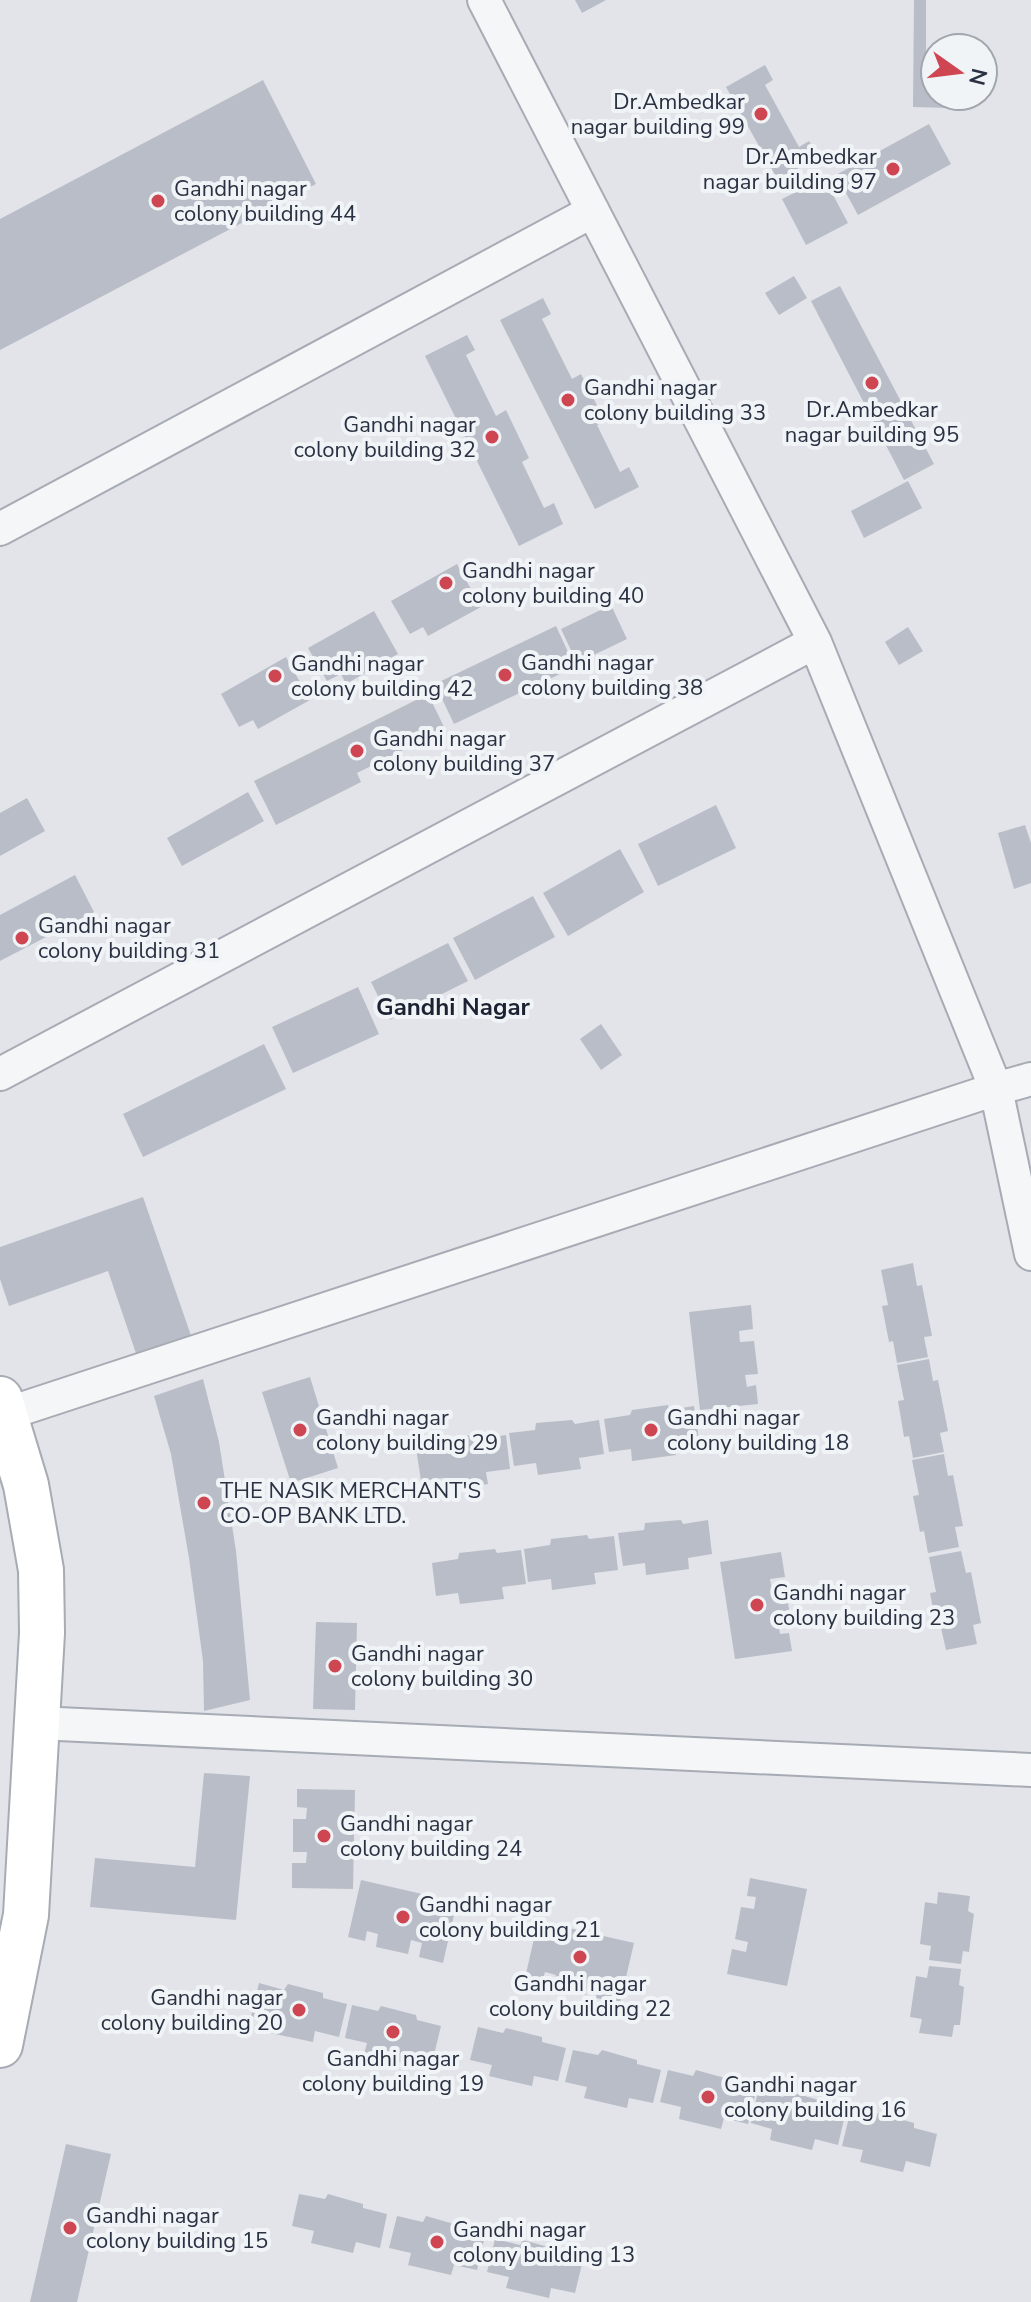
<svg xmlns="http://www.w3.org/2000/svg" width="1031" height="2302" font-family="'Nunito Sans',sans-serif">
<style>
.building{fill:#b9bdc7}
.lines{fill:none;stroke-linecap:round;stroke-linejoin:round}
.street-casing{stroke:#a7abb4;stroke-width:36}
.secondary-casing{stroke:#a7abb4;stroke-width:48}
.street{stroke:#f4f6f8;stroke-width:32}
.secondary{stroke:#fff;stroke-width:44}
.poi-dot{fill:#cf4653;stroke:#f1f4f7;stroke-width:3}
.labels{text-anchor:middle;stroke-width:8;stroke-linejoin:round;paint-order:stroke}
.poi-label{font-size:22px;fill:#2a3142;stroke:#f1f4f7;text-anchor:start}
.neighbourhood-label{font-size:24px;font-weight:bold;fill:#1c2233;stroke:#f1f4f7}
</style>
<rect width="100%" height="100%" fill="#e2e4ea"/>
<path class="building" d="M575 0H606L582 13Z
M914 0H926V58H935V96H950V108L913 107Z
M765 65 773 80 765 85 799 147 809 141 818 157 778 180 726 87Z
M263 80 316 184 0 350V219Z
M929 124 951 164 858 215 836 175Z
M824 178 848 223 806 245 782 199Z
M794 276 807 298 779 315 765 293Z
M840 286 934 464 904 480 811 301Z
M543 298 551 314 542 319 572 379 581 374 605 421 597 425 620 472 629 467 639 487 595 509 500 320Z
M467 335 475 350 466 355 496 416 506 410 529 458 522 462 544 508 554 503 563 524 519 546 425 356Z
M908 481 922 508 864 538 851 511Z
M457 564 481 607 428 636 423 627 410 634 391 601Z
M611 605 627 639 577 663 561 629Z
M374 611 398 654 346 684 341 674 327 681 308 648Z
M556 626 575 667 454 724 435 684Z
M908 627 923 651 899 665 885 642Z
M286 657 310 700 258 729 253 720 239 727 221 694Z
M428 694 445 729 357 773 361 782 276 825 254 781Z
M248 792 264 821 182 866 167 838Z
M27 798 45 831 0 856V813Z
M716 805 736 848 658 886 638 844Z
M1025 825 1031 843V883L1014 889 998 833Z
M620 849 644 892 568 936 543 893Z
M75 875 94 912 0 961V915Z
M533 896 555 937 475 980 453 938Z
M448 943 468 981 390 1020 371 982Z
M358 987 379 1034 293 1073 272 1027Z
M601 1024 622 1055 601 1070 580 1039Z
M264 1044 286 1089 143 1157 123 1114Z
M143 1197 196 1350 141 1368 108 1271 9 1306 0 1279V1247Z
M913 1263 917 1286 922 1285 932 1336 924 1337 928 1357 897 1363 893 1341 889 1342 882 1306 888 1305 881 1270Z
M751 1305 753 1329 739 1331 740 1342 754 1341 758 1374 745 1375 747 1387 756 1385 758 1404 700 1410 689 1312Z
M929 1359 933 1381 938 1380 948 1431 940 1433 944 1452 913 1458 909 1436 904 1437 898 1401 904 1400 897 1365Z
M310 1377 338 1468 291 1483 262 1392Z
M203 1379 219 1442 236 1551 250 1700 204 1711 203 1661 189 1558 171 1454 154 1396Z
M668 1405 669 1410 694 1406 699 1440 675 1444 676 1455 632 1461 631 1449 609 1452 604 1419 630 1415 632 1410Z
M572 1420 575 1424 599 1420 604 1454 579 1458 581 1469 538 1475 536 1463 514 1466 509 1433 535 1430 536 1423Z
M479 1434 481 1439 506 1435 510 1469 486 1472 488 1484 444 1490 443 1478 421 1481 416 1448 442 1445 443 1439Z
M944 1454 948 1476 953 1475 963 1526 955 1527 959 1547 928 1553 924 1531 920 1532 913 1496 919 1495 912 1460Z
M681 1520 683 1524 708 1520 712 1554 688 1558 689 1569 646 1575 645 1563 623 1566 618 1533 644 1530 645 1523Z
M587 1535 589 1539 614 1536 618 1570 594 1573 596 1584 552 1590 551 1579 528 1582 524 1549 550 1545 551 1539Z
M495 1549 497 1553 521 1550 526 1584 502 1587 504 1599 460 1604 458 1593 436 1596 432 1563 458 1559 459 1553Z
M961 1551 966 1573 971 1572 981 1623 973 1625 977 1644 946 1650 941 1628 937 1629 930 1593 936 1592 929 1557Z
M781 1552 785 1577 770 1579 772 1590 785 1588 791 1620 778 1622 780 1634 789 1633 792 1651 735 1659 720 1562Z
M316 1622 357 1623 355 1710 313 1709Z
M204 1773 250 1776 236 1920 90 1907 95 1858 195 1867Z
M297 1789 355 1790 353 1889 292 1888V1863H306L307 1852H293V1819H306L307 1808 297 1807Z
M750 1878 807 1889 787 1986 727 1974 732 1949 746 1952 748 1942 735 1939 741 1907 754 1909 756 1897 747 1896Z
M361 1880 457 1902 443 1963 419 1957 422 1943 411 1940 408 1954 376 1947 378 1934 367 1931 365 1941 348 1937Z
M938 1892 970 1896 968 1911 974 1914 969 1952 963 1951 961 1964 929 1960 931 1946 920 1944 925 1902 937 1904Z
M538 1921 634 1943 620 2003 596 1998 599 1983 588 1981 586 1995 553 1987 556 1975 545 1972 542 1982 525 1978Z
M929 1966 961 1969 959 1985 964 1987 960 2025H954L952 2037 919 2033 922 2019 910 2017 916 1976 927 1978Z
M259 1983 284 1990 288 1984 323 1993V1998L347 2004 339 2037 315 2031 313 2042 270 2033 273 2021 251 2016Z
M352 2005 378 2011 381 2006 416 2015 417 2020 441 2026 433 2059 409 2053 407 2064 364 2054 367 2043 345 2038Z
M478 2027 503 2033 506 2028 542 2037V2042L566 2048 558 2081 534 2076 532 2086 489 2076 492 2065 470 2060Z
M573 2050 598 2055 602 2050 637 2060V2064L661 2070 653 2103 629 2098 627 2108 584 2098 587 2087 565 2082Z
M668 2070 693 2076 696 2070 732 2080V2085L756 2091 748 2124 724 2118 721 2129 679 2119 681 2107 660 2102Z
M758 2091 783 2097 787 2091 822 2101V2105L846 2111 838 2145 815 2139 812 2150 770 2140 772 2129 751 2123Z
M850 2113 875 2119 878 2113 914 2123V2128L937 2134 930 2167 906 2161 903 2172 860 2162 863 2150 842 2146Z
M66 2144 111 2154 77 2302H30Z
M299 2194 325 2199 328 2194 363 2204V2208L387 2214 380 2248 356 2242 353 2253 311 2243 314 2231 292 2226Z
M397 2216 423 2222 426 2216 461 2226V2230L485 2236 477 2270 454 2265 451 2275 408 2265 411 2253 389 2248Z
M495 2239 520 2245 523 2240 559 2250V2254L583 2260 575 2293 551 2288 549 2298 506 2288 509 2277 487 2272Z"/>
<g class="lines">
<defs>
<path id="street" d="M484 0 815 642
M0 529 593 211
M0 1074 815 642 996 1089 6 1414
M1031 1079 996 1089 1031 1254
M37 1723 1031 1770"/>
<path id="secondary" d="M0 1399 26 1485 41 1570 42 1633 26 1915 0 2045"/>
</defs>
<use href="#street" class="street-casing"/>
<use href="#secondary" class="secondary-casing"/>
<use href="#street" class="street"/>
<use href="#secondary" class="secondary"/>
</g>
<g class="poi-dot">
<circle cx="761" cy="114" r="8"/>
<circle cx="893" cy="169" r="8"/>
<circle cx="158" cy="201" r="8"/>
<circle cx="872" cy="383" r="8"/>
<circle cx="568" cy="400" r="8"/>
<circle cx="492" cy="437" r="8"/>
<circle cx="446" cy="583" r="8"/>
<circle cx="505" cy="675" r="8"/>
<circle cx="275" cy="676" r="8"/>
<circle cx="357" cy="751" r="8"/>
<circle cx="22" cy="938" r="8"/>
<circle cx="300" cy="1430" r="8"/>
<circle cx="651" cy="1430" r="8"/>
<circle cx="204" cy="1503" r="8"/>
<circle cx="757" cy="1605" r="8"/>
<circle cx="335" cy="1666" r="8"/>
<circle cx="324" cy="1836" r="8"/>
<circle cx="403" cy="1917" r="8"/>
<circle cx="580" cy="1957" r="8"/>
<circle cx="299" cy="2010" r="8"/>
<circle cx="393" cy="2032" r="8"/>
<circle cx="708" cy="2097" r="8"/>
<circle cx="70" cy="2228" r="8"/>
<circle cx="437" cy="2242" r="8"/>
</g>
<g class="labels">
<g class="poi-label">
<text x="745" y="109" text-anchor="end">Dr.Ambedkar<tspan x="745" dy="25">nagar building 99</tspan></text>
<text x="877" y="164" text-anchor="end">Dr.Ambedkar<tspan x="877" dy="25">nagar building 97</tspan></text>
<text x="174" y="196">Gandhi nagar<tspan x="174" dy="25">colony building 44</tspan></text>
<text x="584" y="395">Gandhi nagar<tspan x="584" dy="25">colony building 33</tspan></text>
<text x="872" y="417" text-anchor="middle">Dr.Ambedkar<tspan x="872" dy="25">nagar building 95</tspan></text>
<text x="476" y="432" text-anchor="end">Gandhi nagar<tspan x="476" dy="25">colony building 32</tspan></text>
<text x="462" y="578">Gandhi nagar<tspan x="462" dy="25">colony building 40</tspan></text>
<text x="521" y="670">Gandhi nagar<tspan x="521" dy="25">colony building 38</tspan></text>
<text x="291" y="671">Gandhi nagar<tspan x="291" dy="25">colony building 42</tspan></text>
<text x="373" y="746">Gandhi nagar<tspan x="373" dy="25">colony building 37</tspan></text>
<text x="38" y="933">Gandhi nagar<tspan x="38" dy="25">colony building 31</tspan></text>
<text x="316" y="1425">Gandhi nagar<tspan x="316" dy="25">colony building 29</tspan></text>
<text x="667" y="1425">Gandhi nagar<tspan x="667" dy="25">colony building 18</tspan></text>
<text x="220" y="1498">THE NASIK MERCHANT'S<tspan x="220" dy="25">CO-OP BANK LTD.</tspan></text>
<text x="773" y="1600">Gandhi nagar<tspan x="773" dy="25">colony building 23</tspan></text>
<text x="351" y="1661">Gandhi nagar<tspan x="351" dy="25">colony building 30</tspan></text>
<text x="340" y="1831">Gandhi nagar<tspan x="340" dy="25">colony building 24</tspan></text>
<text x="419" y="1912">Gandhi nagar<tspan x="419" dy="25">colony building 21</tspan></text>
<text x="580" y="1991" text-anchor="middle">Gandhi nagar<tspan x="580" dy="25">colony building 22</tspan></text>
<text x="283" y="2005" text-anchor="end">Gandhi nagar<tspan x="283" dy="25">colony building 20</tspan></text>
<text x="393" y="2066" text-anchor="middle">Gandhi nagar<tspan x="393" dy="25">colony building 19</tspan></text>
<text x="724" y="2092">Gandhi nagar<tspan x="724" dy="25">colony building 16</tspan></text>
<text x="86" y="2223">Gandhi nagar<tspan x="86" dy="25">colony building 15</tspan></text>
<text x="453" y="2237">Gandhi nagar<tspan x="453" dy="25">colony building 13</tspan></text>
</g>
<g class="neighbourhood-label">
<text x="453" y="1015">Gandhi Nagar</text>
</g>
</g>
<g transform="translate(959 72) rotate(104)"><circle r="38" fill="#f1f4f7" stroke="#a1a6af" stroke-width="2"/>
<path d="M0-6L14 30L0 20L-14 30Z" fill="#cf4653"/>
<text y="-12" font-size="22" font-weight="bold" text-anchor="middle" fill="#2a3142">N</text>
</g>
</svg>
